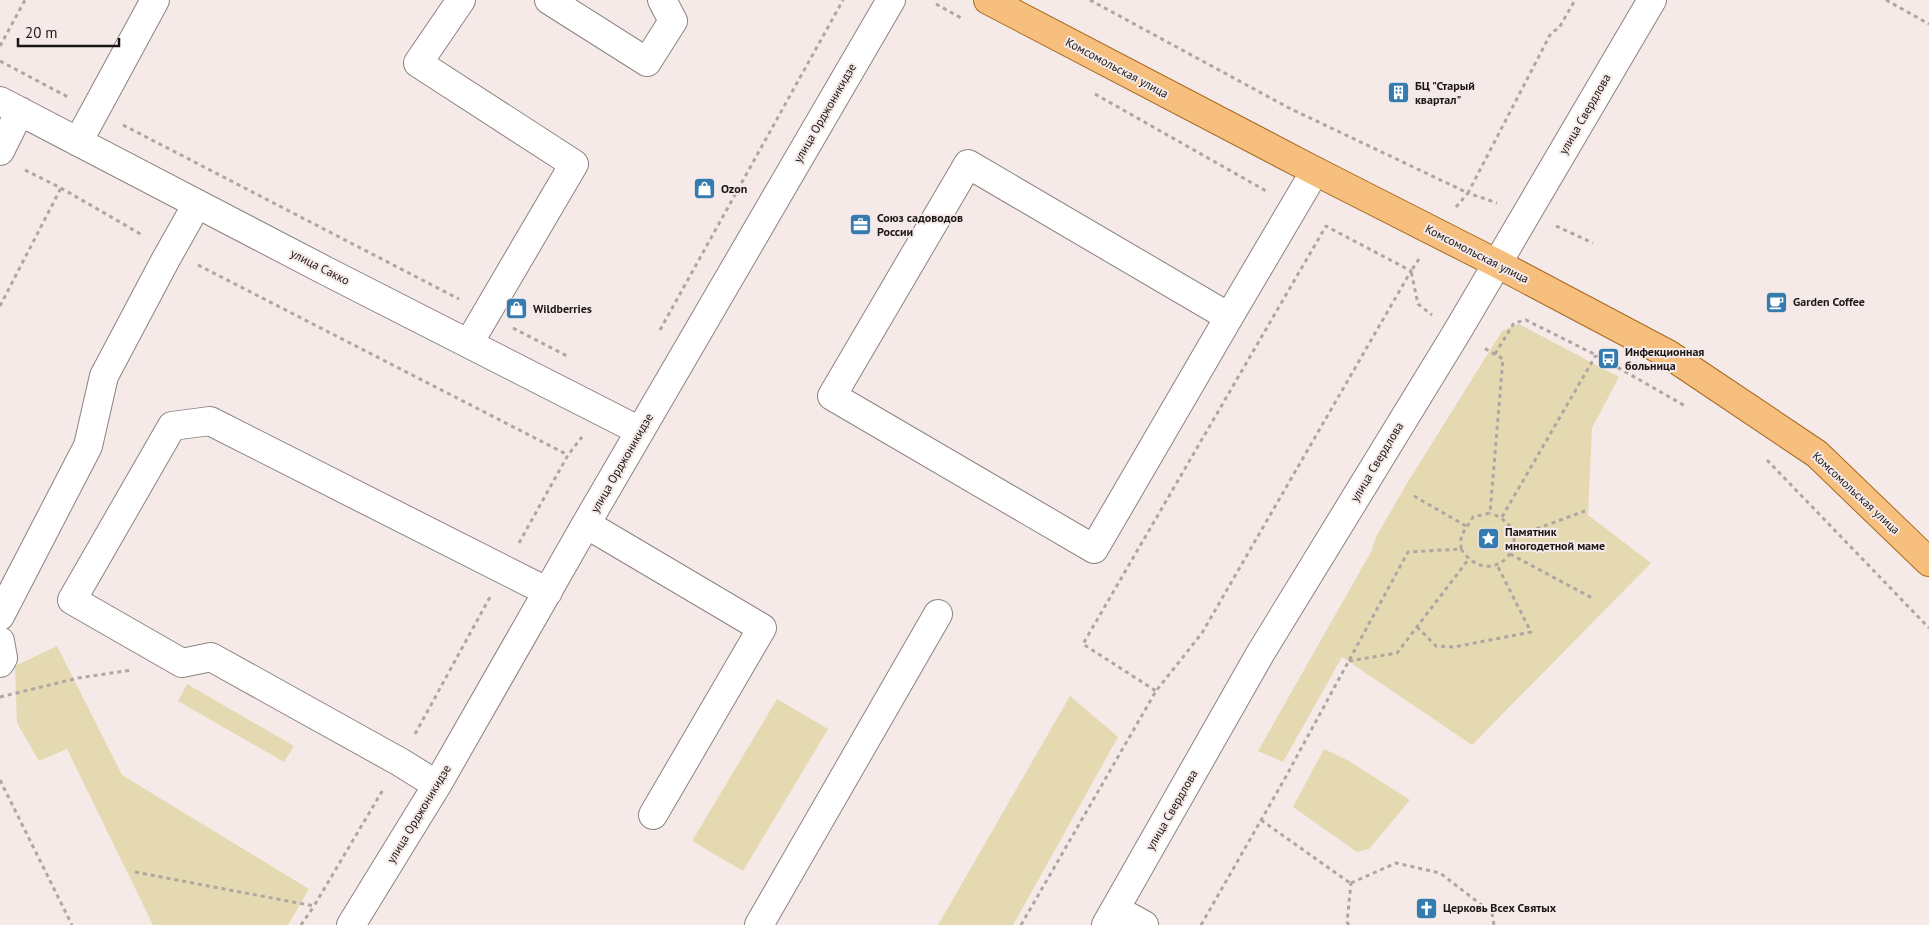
<svg xmlns="http://www.w3.org/2000/svg" width="1929" height="925" font-family="'PT Sans',sans-serif">
<style>
.green{fill:#e5d9b1}
.lines{fill:none;stroke-linecap:round;stroke-linejoin:round}
.minor-casing{stroke:#8c8280;stroke-width:30}
.major-casing{stroke:#a66922;stroke-width:30}
.path{stroke:#afa6a3;stroke-width:3;stroke-dasharray:4 4;stroke-linecap:butt}
.minor{stroke:#fff;stroke-width:28}
.major{stroke:#f7bf7e;stroke-width:28}
.labels{text-anchor:middle;stroke-width:4;stroke-linejoin:round;paint-order:stroke}
.street-label{font-size:12px;fill:#1b1716;stroke:#f5eae7}
.poi-label{font-size:12px;font-weight:bold;fill:#1b1716;stroke:#f5eae7;text-anchor:start}
</style>
<rect width="100%" height="100%" fill="#f5eae7"/>
<path class="green" d="M1519 324 1619 377 1592 428 1588 515 1651 563 1472 745 1342 657 1283 762 1258 751 1371 552 1376 537 1406 485 1502 331Z
M57 646 122 775 309 889 288 925H153L67 749 39 761 17 723 15 666Z
M187 684 294 746 284 762 178 701Z
M1070 696 1118 737 1013 925H938Z
M777 699 828 729 743 871 692 841Z
M1324 749 1349 761 1410 800 1369 849 1357 852 1293 807Z"/>
<g class="lines">
<defs>
<path id="minor" d="M461 0 418 63 574 164 469 343
M549 0 647 62 673 21 662 0
M0 101 328 272 640 431
M78 142 155 0
M0 151 20 111
M1229 317 1094 549 832 396 968 164 1229 317 1315 171
M586 524 762 628 653 815
M0 616 88 446 104 376 166 259 197 204
M0 641 3 658 0 663
M437 785 400 762 211 657 182 663 72 600 172 426 210 421 548 592
M1115 909 1144 925
M351 925 437 785 586 524 891 0
M759 925 938 614
M1106 925 1260 654 1457 332 1652 0"/>
<path id="major" d="M988 0 1315 171 1498 264 1668 354 1817 454 1929 562"/>
</defs>
<use href="#minor" class="minor-casing"/>
<use href="#major" class="major-casing"/>
<path class="path" d="M1090 0 1289 108 1468 193 1551 33 1559 28 1575 0
M1886 0 1929 24
M936 4 963 19
M0 46 25 0
M0 61 68 97
M1095 94 1268 192
M123 125 459 299
M25 170 61 188 144 236
M1456 207 1468 193 1497 203
M1556 226 1593 243
M1419 259 1411 271 1418 304 1432 315
M198 265 568 455
M0 306 61 188
M513 328 567 356
M660 330 843 0
M1495 354 1514 323 1526 320 1596 355 1687 407
M1767 460 1929 628
M1414 496 1466 526
M1502 517 1596 355
M1514 537 1585 511
M519 543 568 455 582 437
M1461 549C1493 597 1545 532 1490 513
M1510 554 1594 599
M1417 627 1436 646 1454 647 1531 632 1497 565
M1349 661 1397 653 1468 560
M0 697 78 678 132 670
M415 734 490 597
M0 780 72 925
M1261 820 1350 883
M135 872 314 906 384 788
M1351 883 1396 863 1440 873 1492 913 1494 925
M301 925 314 906
M1021 925 1156 691 1202 633 1411 271 1326 226 1083 644 1156 691
M1201 925 1284 780 1408 552 1461 549V536L1473 517 1490 513 1503 359 1484 348
M1349 925 1347 922 1351 883"/>
<use href="#minor" class="minor"/>
<use href="#major" class="major"/>
</g>
<defs>
<symbol id="building-square" viewBox="-11 -11 22 22"><rect x="-9" y="-9" width="18" height="18" rx="4" fill="#347cb0" stroke="#f5eae7"/><path d="M-4-6H4V6H1V3H-1V6H-4ZM-2.5-4.3h1.7v1.8h-1.7ZM.8-4.3h1.7v1.8H.8ZM-2.5-1h1.7V.8h-1.7ZM.8-1h1.7V.8H.8Z" fill="#fff"/></symbol>
<symbol id="shop-square" viewBox="-11 -11 22 22"><rect x="-9" y="-9" width="18" height="18" rx="4" fill="#347cb0" stroke="#f5eae7"/><path d="M-5-2.5h2.3a2.7 3.5 0 0 1 5.4 0H5L5.5 6h-11ZM-1.5-2.5h3a1.5 2.3 0 0 0-3 0Z" fill="#fff"/></symbol>
<symbol id="office-square" viewBox="-11 -11 22 22"><rect x="-9" y="-9" width="18" height="18" rx="4" fill="#347cb0" stroke="#f5eae7"/><path d="M-6-3h4V-5.5h4V-3h4V5H-6ZM-1-4.5V-3h2v-1.5ZM-6 0V1H6V0Z" fill="#fff"/></symbol>
<symbol id="cafe-square" viewBox="-11 -11 22 22"><rect x="-9" y="-9" width="18" height="18" rx="4" fill="#347cb0" stroke="#f5eae7"/><path d="M-5.5-4.5H6V0H3Q3 3.5 0 3.5H-2.5Q-5.5 3.5-5.5 0ZM3-3.2v2h1.7v-2ZM-6 4.5H4V6H-6Z" fill="#fff"/></symbol>
<symbol id="bus-square" viewBox="-11 -11 22 22"><rect x="-9" y="-9" width="18" height="18" rx="4" fill="#347cb0" stroke="#f5eae7"/><path d="M-5-6H5V4H4V6H2V4H-2V6H-4V4H-5ZM-3.5-4V0h7V-4ZM-3.5 1.2v1.5H-2V1.2ZM2 1.2v1.5H3.5V1.2Z" fill="#fff"/></symbol>
<symbol id="sight-square" viewBox="-11 -11 22 22"><rect x="-9" y="-9" width="18" height="18" rx="4" fill="#347cb0" stroke="#f5eae7"/><path d="M0-6L1.8-2.2L6-1.7L2.9 1.2L3.7 5.4L0 3.3L-3.7 5.4L-2.9 1.2L-6-1.7L-1.8-2.2Z" fill="#fff"/></symbol>
<symbol id="church-square" viewBox="-11 -11 22 22"><rect x="-9" y="-9" width="18" height="18" rx="4" fill="#347cb0" stroke="#f5eae7"/><path d="M-1.2-6h2.4v3.5h3.3v2.4h-3.3V6h-2.4V-.1h-3.3v-2.4h3.3Z" fill="#fff"/></symbol>
</defs>
<g fill-rule="evenodd">
<use href="#building-square" x="1386" y="80" width="25" height="25"/>
<use href="#shop-square" x="692" y="176" width="25" height="25"/>
<use href="#office-square" x="848" y="212" width="25" height="25"/>
<use href="#cafe-square" x="1764" y="290" width="25" height="25"/>
<use href="#shop-square" x="504" y="296" width="25" height="25"/>
<use href="#bus-square" x="1596" y="346" width="25" height="25"/>
<use href="#sight-square" x="1476" y="526" width="25" height="25"/>
<use href="#church-square" x="1414" y="896" width="25" height="25"/>
</g>
<g class="labels">
<g class="street-label">
<text transform="translate(1117 68) rotate(28)" y="4">Комсомольская улица</text>
<text transform="translate(825 113) rotate(-60)" y="4">улица Орджоникидзе</text>
<text transform="translate(1585 114) rotate(-60)" y="4">улица Свердлова</text>
<text transform="translate(1477 254) rotate(27)" y="4">Комсомольская улица</text>
<text transform="translate(320 267) rotate(27)" y="4">улица Сакко</text>
<text transform="translate(1377 462) rotate(-59)" y="4">улица Свердлова</text>
<text transform="translate(622 463) rotate(-60)" y="4">улица Орджоникидзе</text>
<text transform="translate(1856 493) rotate(43)" y="4">Комсомольская улица</text>
<text transform="translate(1172 810) rotate(-60)" y="4">улица Свердлова</text>
<text transform="translate(419 814) rotate(-59)" y="4">улица Орджоникидзе</text>
</g>
<g class="poi-label">
<text x="1415" y="90">БЦ "Старый<tspan x="1415" dy="14">квартал"</tspan></text>
<text x="721" y="193">Ozon</text>
<text x="877" y="222">Союз садоводов<tspan x="877" dy="14">России</tspan></text>
<text x="1793" y="306">Garden Coffee</text>
<text x="533" y="313">Wildberries</text>
<text x="1625" y="356">Инфекционная<tspan x="1625" dy="14">больница</tspan></text>
<text x="1505" y="536">Памятник<tspan x="1505" dy="14">многодетной маме</tspan></text>
<text x="1443" y="912">Церковь Всех Святых</text>
</g>
</g>
<path d="M18 38v8h101v-8" fill="none" stroke="#1b1716" stroke-width="2.5"/>
<text x="25" y="38" font-size="15" fill="#1b1716" stroke="#f5eae7" stroke-width="4" paint-order="stroke">20 m</text>
</svg>
